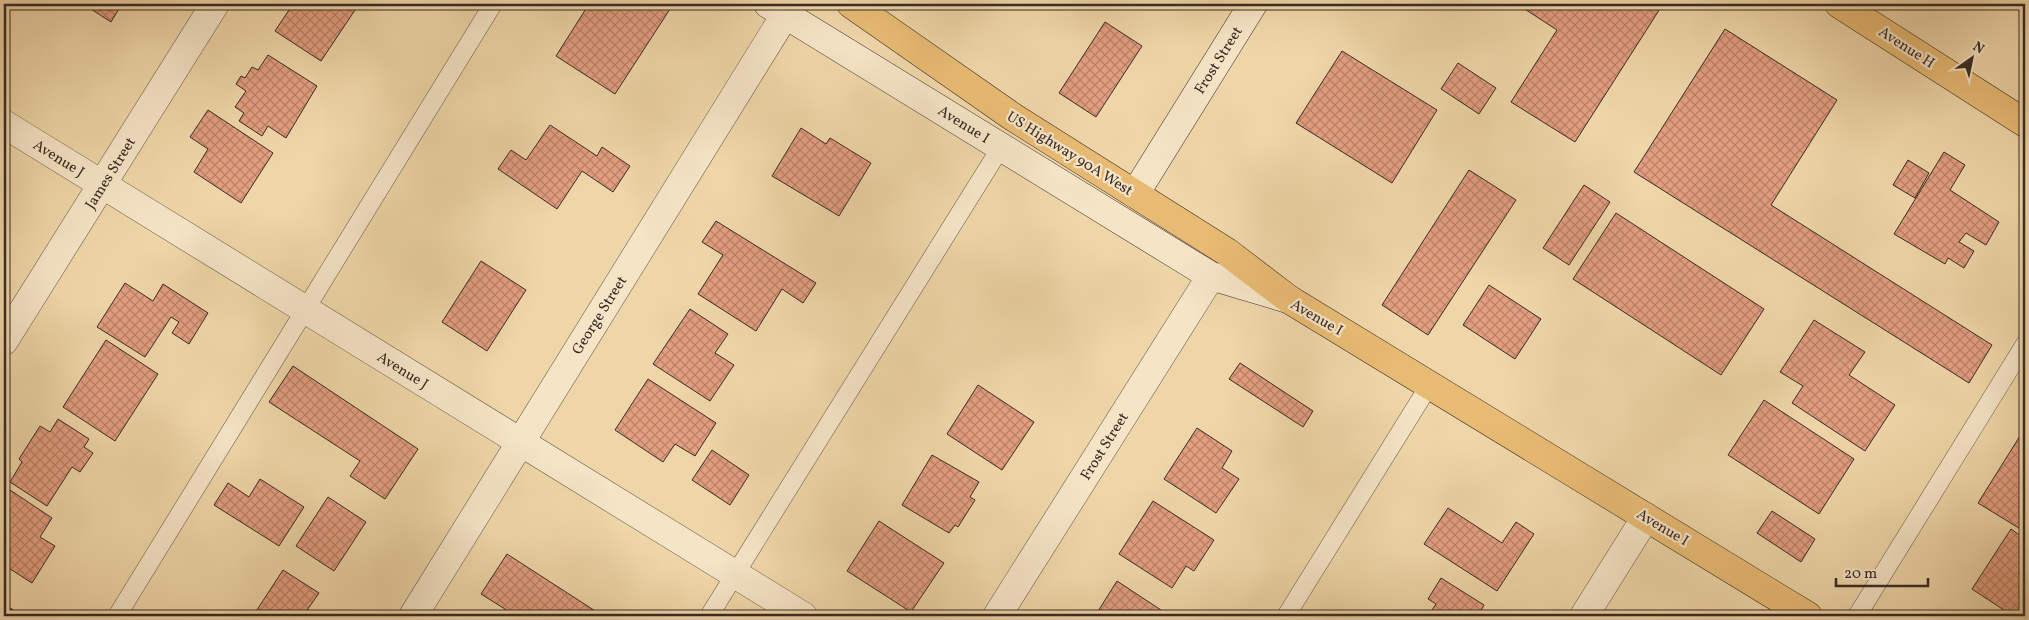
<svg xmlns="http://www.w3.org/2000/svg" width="2029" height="620" font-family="Vollkorn,serif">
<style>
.building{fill:url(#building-cross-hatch);stroke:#392b25}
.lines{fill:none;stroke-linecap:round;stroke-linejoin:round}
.lane-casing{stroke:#665646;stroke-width:19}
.street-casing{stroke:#665646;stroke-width:29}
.secondary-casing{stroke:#392b25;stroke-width:29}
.primary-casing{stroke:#392b25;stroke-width:29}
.lane{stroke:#f5e4c6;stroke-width:18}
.street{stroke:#f5e4c6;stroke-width:28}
.secondary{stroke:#f5e4c6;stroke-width:28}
.primary{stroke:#e8bb74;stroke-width:28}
.labels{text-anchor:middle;stroke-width:4.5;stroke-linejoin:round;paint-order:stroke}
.street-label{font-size:15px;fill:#392b25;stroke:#f5e4c6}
</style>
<defs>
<pattern id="building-cross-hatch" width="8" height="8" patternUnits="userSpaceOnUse" patternTransform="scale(1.25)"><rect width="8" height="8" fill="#e39e80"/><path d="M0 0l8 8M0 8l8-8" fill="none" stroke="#b98169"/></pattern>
</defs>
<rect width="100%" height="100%" fill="#efd6a8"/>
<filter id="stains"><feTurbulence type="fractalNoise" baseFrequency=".004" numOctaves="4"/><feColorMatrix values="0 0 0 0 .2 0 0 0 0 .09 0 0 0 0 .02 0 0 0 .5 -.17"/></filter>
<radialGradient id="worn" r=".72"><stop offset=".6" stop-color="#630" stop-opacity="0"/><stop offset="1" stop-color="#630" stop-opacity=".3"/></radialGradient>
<path class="building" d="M83 4H122L111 22Z
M293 4H359L321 61 275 31Z
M589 4H662L670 9 615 94 556 56Z
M1517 4H1663L1575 142 1511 102 1557 30Z
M1105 22 1142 46 1096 117 1059 93Z
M1725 29 1837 100 1771 205 1992 345 1969 383 1634 172Z
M1342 51 1437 110 1392 183 1296 123Z
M268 55 317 86 286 138 268 126 262 136 239 121 244 113 235 107 246 91 236 84 241 76 245 78 252 67 258 70Z
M1458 63 1496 88 1479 114 1441 89Z
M208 110 273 153 241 203 194 172 208 149 190 137Z
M550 125 597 156 602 147 630 166 613 192 582 171 557 209 498 169 511 150 526 160Z
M801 128 826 144 830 138 871 163 839 216 772 176Z
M1944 152 1965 165 1950 190 1999 222 1986 245 1966 233 1959 242 1974 251 1964 268 1948 258 1945 264 1894 234Z
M1908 160 1929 173 1915 198 1893 185Z
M1469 170 1516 200 1428 335 1382 305Z
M1584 185 1610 202 1569 265 1543 248Z
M1616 213 1764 309 1721 375 1573 279Z
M716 221 816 283 803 303 782 289 756 331 698 294 723 255 702 242Z
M481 261 526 290 487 351 442 322Z
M125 283 153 301 163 284 208 313 189 344 172 333 179 322 171 317 145 357 97 327Z
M1489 285 1541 319 1515 359 1463 325Z
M690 309 728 334 715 353 734 365 710 401 653 364Z
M1814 320 1865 352 1849 375 1895 405 1865 451 1792 403 1803 386 1780 372Z
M106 340 158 374 115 441 63 407Z
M1240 363 1313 411 1303 427 1229 379Z
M293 366 418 449 385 499 350 476 360 461 269 402Z
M648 379 716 423 695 456 675 444 663 462 615 430Z
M978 385 1034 422 1002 470 947 434Z
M1764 400 1854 459 1819 514 1728 455Z
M58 419 89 439 84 447 93 453 80 472 72 467 47 506 10 482 22 462 19 459 40 426 50 432Z
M1197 428 1232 451 1222 468 1239 479 1216 513 1164 479Z
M2025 428V525L2022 530 1978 503Z
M712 450 749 475 730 505 692 480Z
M932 455 979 482 970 497 975 500 958 527 955 525 949 533 902 505Z
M260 479 304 507 279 546 214 505 228 483 249 497Z
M10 490 52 518 40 537 55 546 32 583 4 565V500Z
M328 497 366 522 334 571 296 546Z
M1153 501 1214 540 1194 571 1186 566 1172 588 1119 554Z
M1448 508 1502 543 1516 522 1534 534 1497 591 1424 544Z
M1772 511 1815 539 1801 562 1757 533Z
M879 521 944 563 911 612 847 571Z
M2011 529 2025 539V616H2013L1972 589Z
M507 554 603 616H516L481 594Z
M283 570 319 593 303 616H253Z
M1441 578 1484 605 1478 616H1428L1436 604 1428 599Z
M1117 581 1167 614 1165 616H1095Z
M4 604 23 616H4Z"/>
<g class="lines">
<defs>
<path id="lane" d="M117 616 493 4
M709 616 1001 147
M1286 616 1430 384
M1857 616 2025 344"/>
<path id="street" d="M4 124 803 616
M4 341 215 4
M413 616 785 15
M997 616 1211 276
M1584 616 1646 517"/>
<path id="secondary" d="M768 4 1211 276 1288 299
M1135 194 1253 4"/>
<path id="primary" d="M851 4 1013 117 1227 252 1290 300 1808 616
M1839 4 2025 123"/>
</defs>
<use href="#lane" class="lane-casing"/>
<use href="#street" class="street-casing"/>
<use href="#secondary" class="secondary-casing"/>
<use href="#primary" class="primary-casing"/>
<use href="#lane" class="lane"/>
<use href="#street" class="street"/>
<use href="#secondary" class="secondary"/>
<use href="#primary" class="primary"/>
</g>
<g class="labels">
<g class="street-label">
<text transform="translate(1907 47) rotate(33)" y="5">Avenue H</text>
<text transform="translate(1218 60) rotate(-58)" y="5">Frost Street</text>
<text transform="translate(964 124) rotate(32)" y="5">Avenue I</text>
<text transform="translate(1070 153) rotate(32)" y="5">US Highway 90A West</text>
<text transform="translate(59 158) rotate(32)" y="5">Avenue J</text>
<text transform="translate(110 173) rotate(-58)" y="5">James Street</text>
<text transform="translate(599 315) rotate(-58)" y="5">George Street</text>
<text transform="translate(1317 317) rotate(30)" y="5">Avenue I</text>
<text transform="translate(403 370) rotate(32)" y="5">Avenue J</text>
<text transform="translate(1104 446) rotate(-58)" y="5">Frost Street</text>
<text transform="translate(1663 527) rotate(31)" y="5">Avenue I</text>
</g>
</g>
<rect width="2029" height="620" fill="none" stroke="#efd6a8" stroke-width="20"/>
<rect x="5" y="5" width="2019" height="610" fill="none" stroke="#392b25" stroke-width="2.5"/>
<rect x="10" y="10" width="2009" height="600" fill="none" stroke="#392b25"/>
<g transform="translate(1972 58) rotate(33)" stroke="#f5e4c6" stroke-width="4" paint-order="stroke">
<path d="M0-4L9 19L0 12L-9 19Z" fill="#392b25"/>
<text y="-8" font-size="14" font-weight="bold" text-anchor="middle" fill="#392b25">N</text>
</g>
<path d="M1836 578v8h92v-8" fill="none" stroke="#392b25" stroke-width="2.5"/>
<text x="1844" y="578" font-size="15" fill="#392b25" stroke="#f5e4c6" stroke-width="4" paint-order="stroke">20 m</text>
<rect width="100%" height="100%" filter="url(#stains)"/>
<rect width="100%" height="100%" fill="url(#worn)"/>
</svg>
